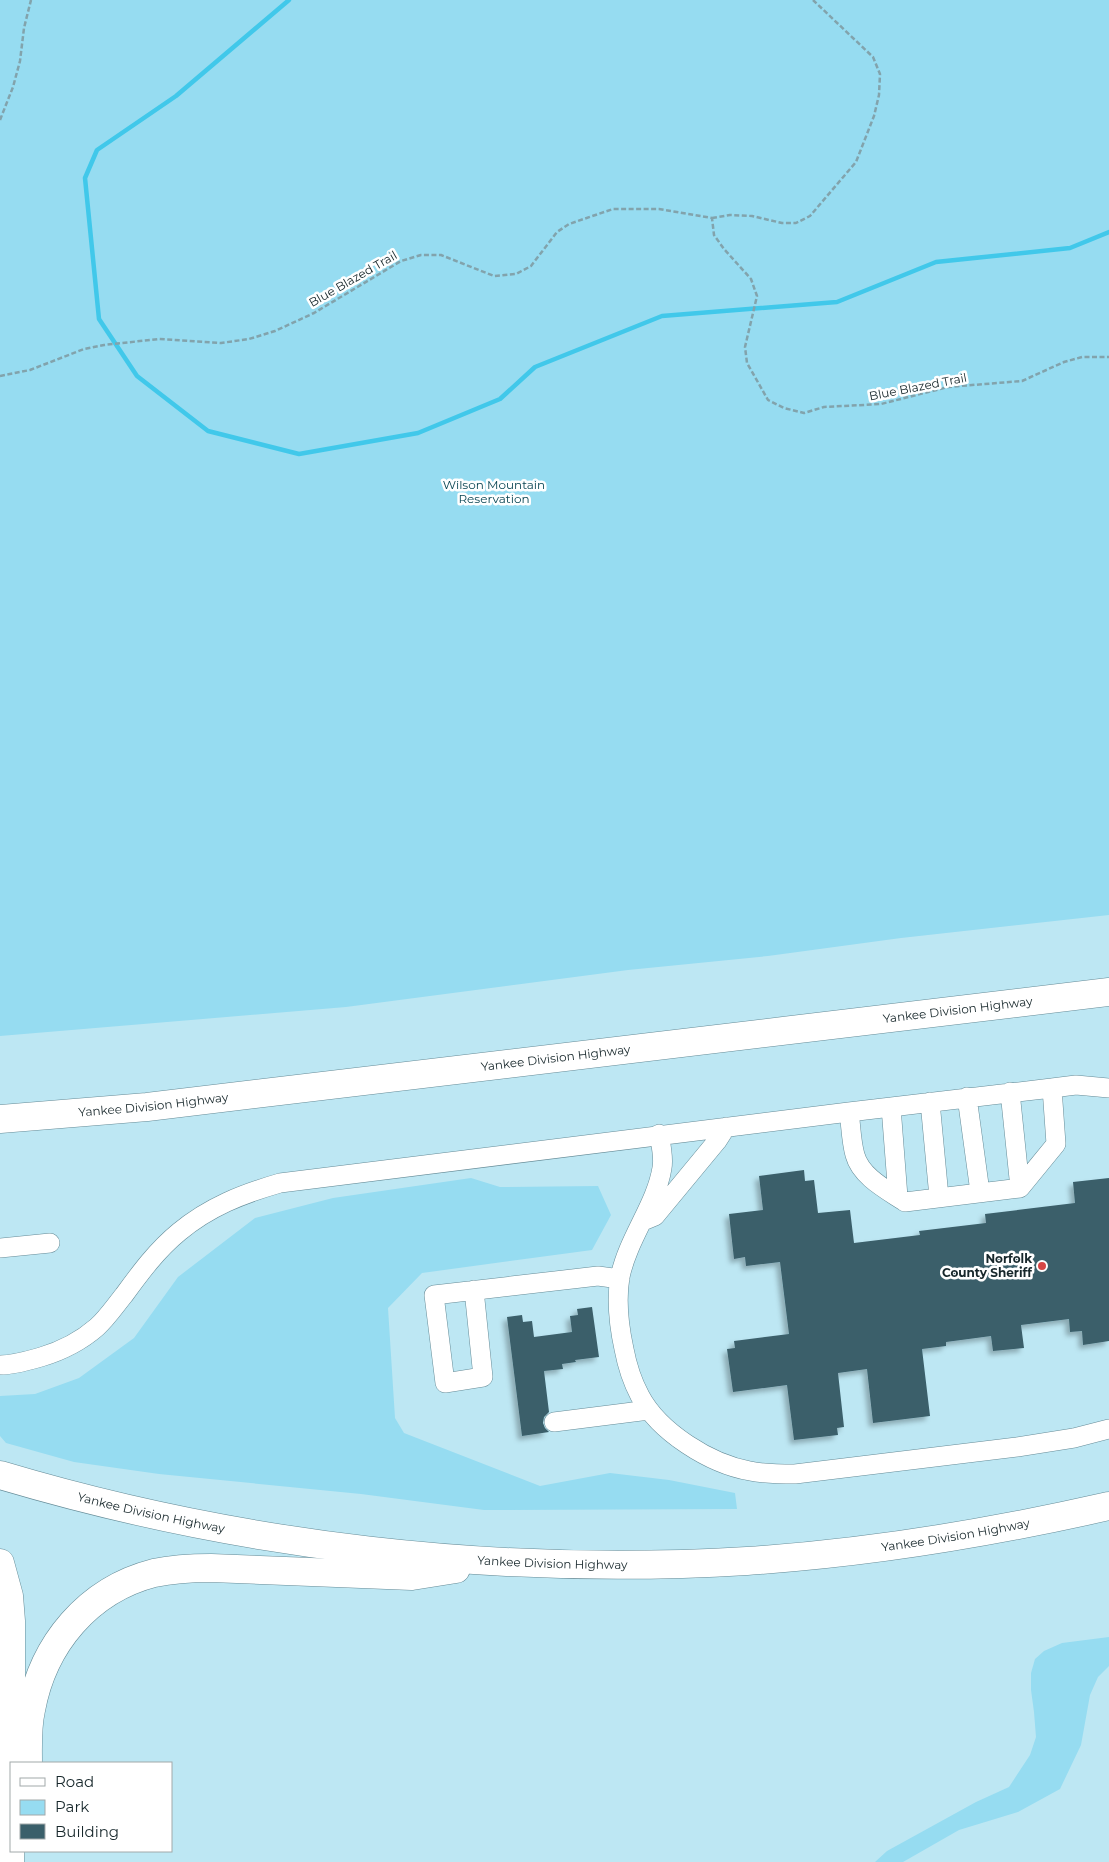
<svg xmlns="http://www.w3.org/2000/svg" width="1109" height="1862" font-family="Montserrat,sans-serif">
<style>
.green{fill:#96dcf1}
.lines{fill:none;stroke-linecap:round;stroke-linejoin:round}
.stream{stroke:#41c8ea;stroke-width:4.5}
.building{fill:#3a5f6a;filter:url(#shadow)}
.minor-casing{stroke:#658b97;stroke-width:20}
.highway-casing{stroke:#658b97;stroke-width:29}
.path{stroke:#82a3ac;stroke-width:2.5;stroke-dasharray:5 2.5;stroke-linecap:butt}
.minor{stroke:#fff;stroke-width:19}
.highway{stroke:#fff;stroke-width:28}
.poi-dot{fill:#d64645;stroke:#fff;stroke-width:2}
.labels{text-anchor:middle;stroke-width:5;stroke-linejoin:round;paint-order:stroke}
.street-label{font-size:12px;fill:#17272b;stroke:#fff}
.park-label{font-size:12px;fill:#094553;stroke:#fff}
.poi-label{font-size:12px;font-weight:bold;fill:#17272b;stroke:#fff;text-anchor:end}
</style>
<defs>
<filter id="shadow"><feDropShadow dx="-4" dy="4" stdDeviation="2.5" flood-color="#0004"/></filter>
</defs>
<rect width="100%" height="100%" fill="#bde7f3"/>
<path class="green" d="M0 0H1109V915L901 938 768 956 628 970 346 1007 0 1036Z
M471 1178 500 1187 598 1186 611 1215 592 1250 422 1273 388 1308 395 1418 404 1433 540 1486 610 1473 669 1480 735 1493 737 1509 484 1510 361 1494 159 1474 74 1462 6 1443 0 1436V1396L35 1394 79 1378 134 1338 178 1277 255 1218 333 1198Z
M1109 1637V1666L1098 1677 1090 1695 1081 1745 1060 1789 1018 1812 959 1830 903 1862H875L887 1851 976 1802 1009 1787 1030 1755 1036 1737 1034 1712 1031 1690V1673L1035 1659 1044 1651 1062 1643Z"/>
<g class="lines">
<path class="stream" d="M289 0 176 96 97 150 85 178 99 319 137 376 208 431 299 454 418 433 500 399 535 367 662 316 837 302 936 262 1070 248 1109 232"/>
</g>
<path class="building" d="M804 1170 805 1181 814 1180 818 1213 850 1210 854 1243 920 1235 919 1231 986 1223 985 1214 1075 1203 1073 1182 1109 1178V1341L1083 1345 1082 1331 1070 1332 1069 1319 1021 1325 1024 1348 993 1351 991 1336 946 1342V1346L922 1349 930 1416 873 1423 867 1369 838 1373 844 1427 837 1428 838 1435 794 1440 787 1385 733 1392 727 1349 735 1348 734 1341 789 1334 780 1262 746 1266 745 1257 734 1259 729 1214 763 1210 759 1176Z
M592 1307 599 1357 575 1360 576 1362 562 1364 563 1369 544 1371 549 1412 544 1417 543 1423 545 1428 549 1432 522 1436 507 1317 522 1315 523 1322 532 1321 534 1337 572 1332 570 1316 578 1315 577 1309Z"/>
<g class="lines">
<defs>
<path id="minor" d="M1052 1088 1076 1085 1109 1088
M1010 1092 1020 1188
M967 1097 980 1192
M930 1102 939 1197
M891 1107 898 1197
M659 1134C661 1145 664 1157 662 1168 656 1205 628 1238 620 1277 616 1301 619 1326 624 1349 627 1365 632 1381 640 1396 659 1432 710 1464 750 1471 764 1474 780 1474 795 1474L1017 1447 1074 1438 1109 1429
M643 1221 655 1216 717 1141 726 1127
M0 1248 50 1243
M474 1290 483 1377 445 1383 434 1295 598 1276 620 1279
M0 1365C14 1365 27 1361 41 1357 61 1351 81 1341 97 1327 107 1318 115 1306 124 1295 140 1273 157 1250 179 1232 209 1207 242 1194 280 1183L849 1112C851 1125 851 1141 855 1155 861 1177 887 1190 905 1202L1020 1188 1056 1144 1052 1088 849 1112
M554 1422 649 1410"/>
<g id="highway">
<path id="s1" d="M0 1119 147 1107 1109 992"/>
<path id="s2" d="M0 1475C241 1547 496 1576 747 1561 869 1553 990 1533 1109 1506"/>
<path d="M0 1563 9 1596 11 1621V1825"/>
<path d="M28 1763C28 1746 27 1727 31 1710 43 1644 88 1590 154 1573 173 1569 192 1568 211 1568L412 1576 456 1569"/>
<path d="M10 1862 11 1828"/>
</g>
</defs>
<use href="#minor" class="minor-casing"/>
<use href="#highway" class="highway-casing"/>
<path class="path" d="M0 120 13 87 20 61 24 28 31 0
M712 218 730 215 752 216 782 223H796L810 216 856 162 874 116 879 95 880 74 873 57 813 0
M0 376 30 370 84 349 104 345 159 339 221 343 249 339 275 331 314 313 401 261 421 255H441L494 276 516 274 531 266 557 232 569 224 613 209H659L712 218 714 235 724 249 751 279 757 296 745 347 747 363 768 400 784 408 804 413 824 407 881 404 948 387 1022 381 1064 362 1082 357H1109"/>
<use href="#minor" class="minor"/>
<use href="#highway" class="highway"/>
</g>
<circle class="poi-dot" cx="1042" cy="1266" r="5"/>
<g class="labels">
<g class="street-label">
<text transform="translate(353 279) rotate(-30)" y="4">Blue Blazed Trail</text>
<text transform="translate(918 387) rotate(-11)" y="4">Blue Blazed Trail</text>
<text dy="4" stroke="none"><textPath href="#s1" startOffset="964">Yankee Division Highway</textPath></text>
<text dy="4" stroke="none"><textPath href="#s1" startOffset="559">Yankee Division Highway</textPath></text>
<text dy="4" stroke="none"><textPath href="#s1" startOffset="154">Yankee Division Highway</textPath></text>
<text dy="4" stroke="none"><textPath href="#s2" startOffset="156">Yankee Division Highway</textPath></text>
<text dy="4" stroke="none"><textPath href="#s2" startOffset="966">Yankee Division Highway</textPath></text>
<text dy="4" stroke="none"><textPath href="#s2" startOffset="561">Yankee Division Highway</textPath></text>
</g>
<g class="park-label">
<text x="494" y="489">Wilson Mountain<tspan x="494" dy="14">Reservation</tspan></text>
</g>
<g class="poi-label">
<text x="1032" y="1263">Norfolk<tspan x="1032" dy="14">County Sheriff</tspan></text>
</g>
</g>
<rect x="10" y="1762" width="162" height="90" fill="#ffffff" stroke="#a2a9aa"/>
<rect x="20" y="1778" width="25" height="8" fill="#ffffff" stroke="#a2a9aa"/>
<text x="55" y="1787" font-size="15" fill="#17272b">Road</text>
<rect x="20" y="1800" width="25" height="15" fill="#96dcf1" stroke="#a2a9aa"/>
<text x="55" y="1812" font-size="15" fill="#17272b">Park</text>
<rect x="20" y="1824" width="25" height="15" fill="#3a5f6a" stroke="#a2a9aa"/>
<text x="55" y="1837" font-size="15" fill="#17272b">Building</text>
</svg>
